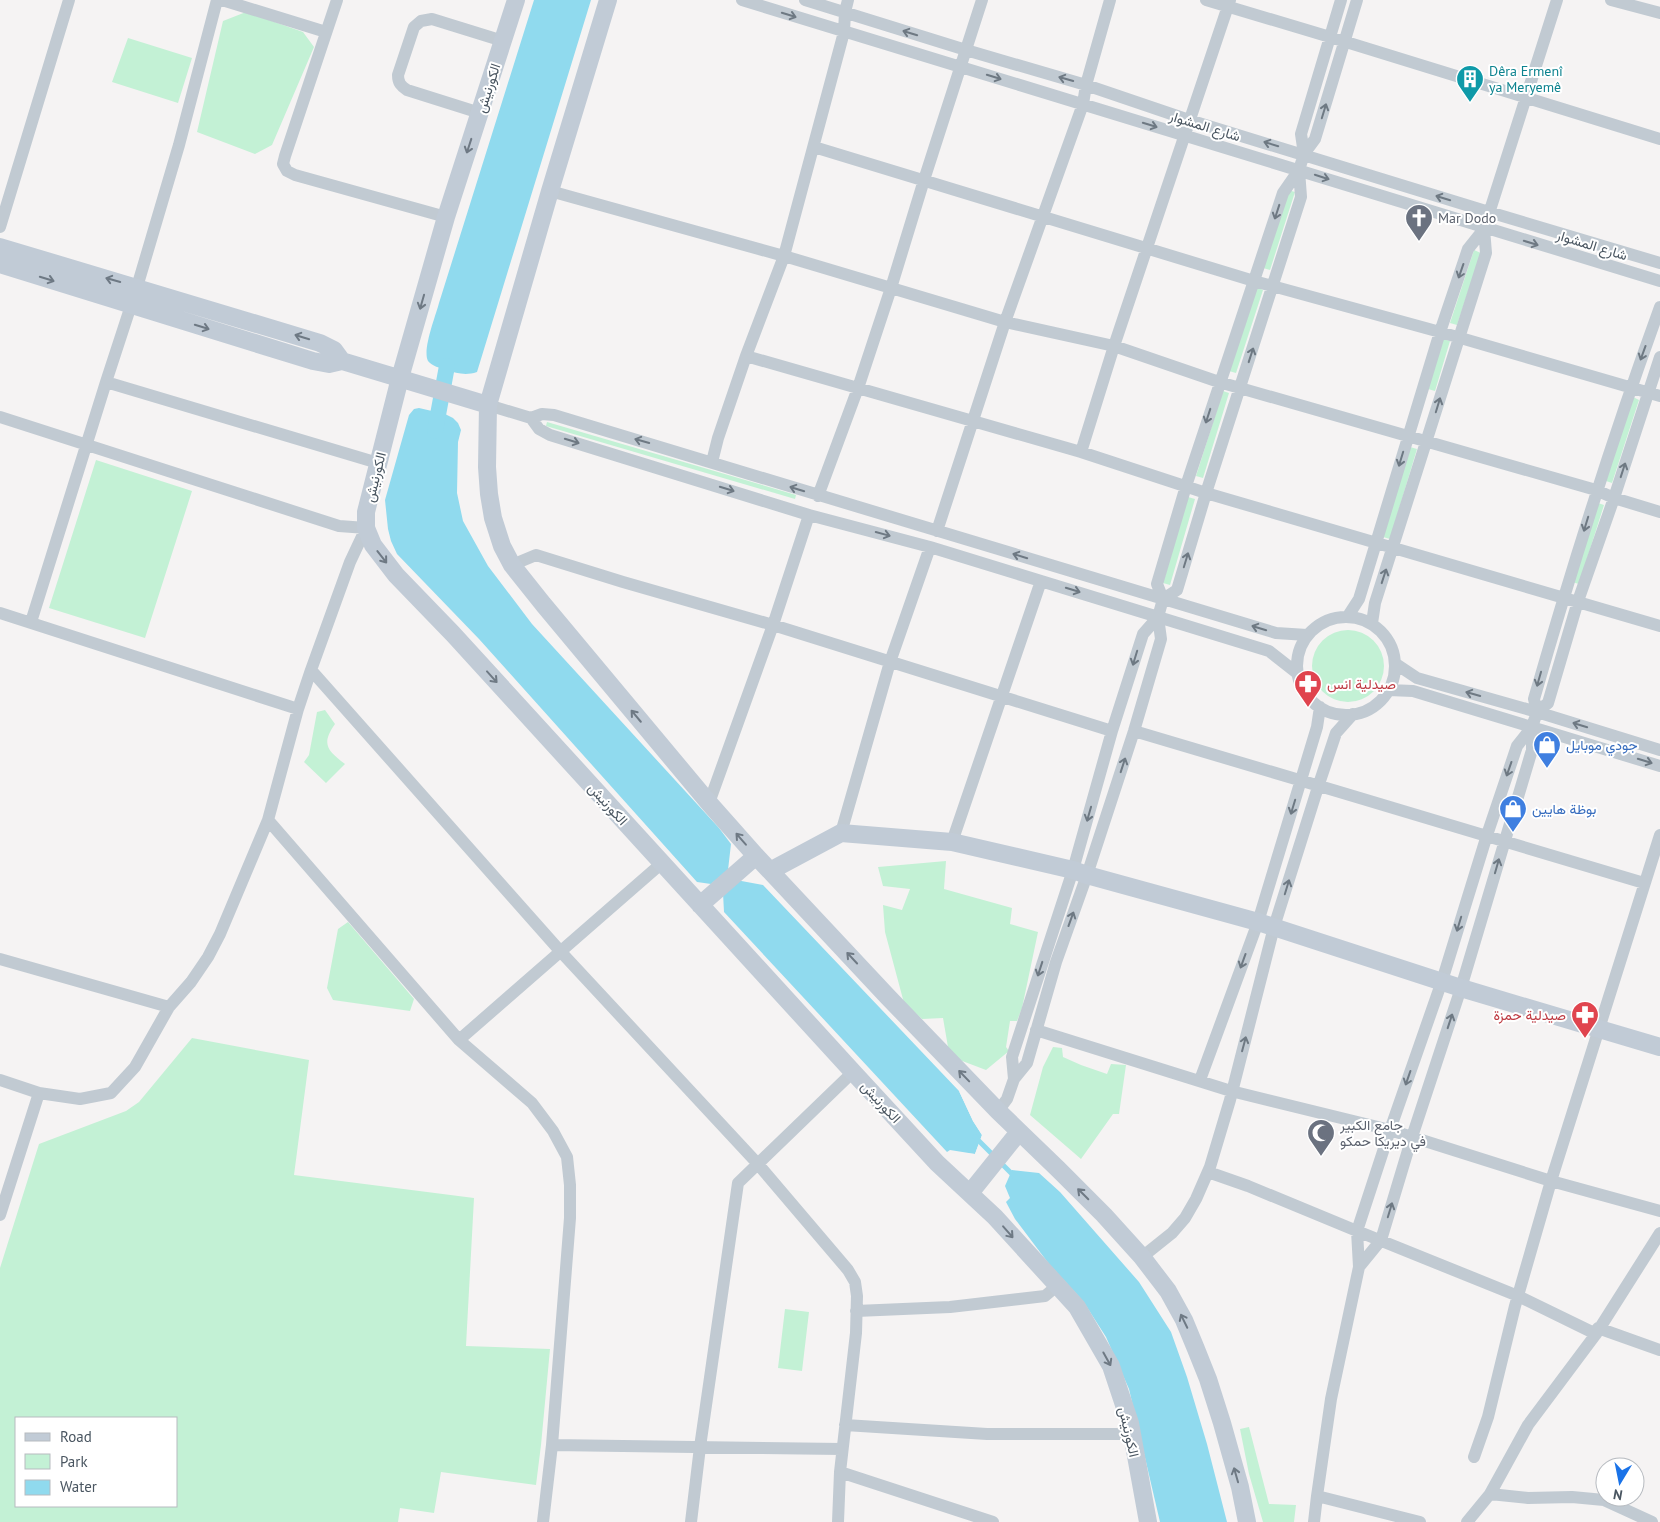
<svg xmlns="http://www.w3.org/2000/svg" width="1660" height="1522" font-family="'PT Sans',Vazirmatn,sans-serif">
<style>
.green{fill:#c3f1d5;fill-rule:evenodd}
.water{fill:#90daee}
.pier{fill:#f5f3f3}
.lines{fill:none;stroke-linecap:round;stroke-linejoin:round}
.stream{stroke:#90daee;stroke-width:5}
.canal{stroke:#90daee;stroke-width:16}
.street{stroke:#c1cad2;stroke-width:12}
.secondary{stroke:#c1cbd6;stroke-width:18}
.oneway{stroke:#6e7983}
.oneway2{stroke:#6e7984}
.labels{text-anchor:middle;stroke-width:4;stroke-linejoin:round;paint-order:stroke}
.culture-label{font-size:14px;fill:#0d838f;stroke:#fff;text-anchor:start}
.street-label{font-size:14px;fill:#4a5661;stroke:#fff}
.worship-label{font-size:14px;fill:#5b616d;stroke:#fff;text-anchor:start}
.health-label{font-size:14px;fill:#be3a42;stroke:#fff;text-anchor:start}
.shop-label{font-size:14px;fill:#366cbe;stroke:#fff;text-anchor:start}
</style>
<rect width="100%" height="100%" fill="#f5f3f3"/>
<path class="green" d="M246 12 303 32 314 47 272 145 255 154 197 132 223 21Z
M128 38 192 58 178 103 112 82Z
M1288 190 1295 192 1270 270 1263 268Z
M1474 250 1481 253 1457 325 1450 323Z
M1256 287 1263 290 1236 373 1229 371Z
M1443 339 1450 341 1435 391 1428 389Z
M1223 391 1229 393 1203 478 1196 476Z
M1633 397 1639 400 1612 483 1606 481Z
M547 422 796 495 795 499 546 426Z
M1410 447 1417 449 1390 539 1383 537Z
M96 460 192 491 145 638 49 608Z
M1188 497 1195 499 1170 585 1163 583Z
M1598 503 1604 505 1579 584 1572 582Z
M1312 666a36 36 0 1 1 72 0a36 36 0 1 1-72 0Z
M325 710 335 724C321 744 327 750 345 764L326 783 304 762 309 755 317 712Z
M946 861 944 889 1012 908 1010 924 1038 932 1022 1008 1017 1021H1010L1006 1047 1009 1051 986 1070 957 1059 948 1047 943 1018 922 1019 904 1003 885 932 883 905 902 910 910 889 883 886 878 867Z
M348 922 414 999 410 1011 333 1000 327 988 338 929Z
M192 1038 309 1060 294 1175 474 1198 466 1346 550 1349 541 1445 536 1485 441 1472 434 1513 400 1508 398 1522H0V1268L39 1144 126 1111 139 1102ZM16 1418H176V1506H16Z
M1053 1047 1062 1048 1063 1057 1081 1065 1107 1074 1111 1064 1126 1065 1119 1114H1113L1081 1159 1030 1115 1043 1067Z
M785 1309 809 1312 802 1371 778 1368Z
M1249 1427 1269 1504 1296 1505 1294 1522H1263L1249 1474 1240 1429Z"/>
<path class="water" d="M534 0H591L477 372C465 376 457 373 446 370 440 368 432 366 428 361 422 350 436 315 439 303Z
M419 408 445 414 453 418 458 423 461 430 458 442 457 493 463 521 488 566 532 624 719 828 731 844 728 870 711 884 697 882 479 639 397 554 391 541 388 529 385 500 409 415 414 409Z
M736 880 763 885 959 1091 973 1121 982 1135 975 1154 947 1152 724 912 723 893Z
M1012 1170 1039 1173 1060 1192 1139 1282 1171 1332 1187 1377 1207 1444 1227 1522H1160L1129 1389 1106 1337 1083 1301 1049 1264 1015 1219 1006 1202 1010 1198 1005 1186Z"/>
<path class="pier" d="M959 1091 964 1095 975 1120 985 1134 975 1156 950 1155 947 1152 950 1150 975 1154 982 1135 973 1121Z"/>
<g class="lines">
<path class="stream" d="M975 1137 1015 1177"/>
<path class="canal" d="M435 431 447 366"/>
<path class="street" d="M222 0 326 32
M337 0 285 156 283 164 287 171 295 175 446 217
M742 0 1660 281
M805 0 966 50 1086 85 1189 120 1489 212 1660 263
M1206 0 1330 37 1660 139
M1611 0 1660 13
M480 113 407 90C401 86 398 83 398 75L414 27 421 21 432 19 503 41
M814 147 1254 281 1440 332 1660 396
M1304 154 1301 134 1341 0
M550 191 784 256 1005 322 1114 346 1219 382 1596 490 1614 498 1660 512
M0 227 69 0
M746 356 1081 452 1206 493 1660 626
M106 382 378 463
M488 405 531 418 539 429 550 435 809 515 930 547 1269 651 1297 673
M0 417 339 526 366 528 350 562 311 670 561 952 757 1163 848 1270 855 1282 857 1296 856 1333 840 1472 838 1522
M531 418 542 414 554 415 1276 633 1307 635
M1081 452 1114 346 1230 0
M712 462 718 438 746 356 784 256 844 32 845 12 848 0
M818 496 858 388 891 288 924 180 982 0
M937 531 1005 322 1083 104 1086 85 1110 0
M512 565 536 555 623 582 773 625 1112 731
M1163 599 1177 590 1206 493 1301 197 1299 170
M0 613 298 709
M1348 616 1359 599 1440 332 1468 249 1484 229 1557 0
M1297 666a49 49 0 1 1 98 0a49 49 0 1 1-98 0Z
M31 622 106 382 137 287 179 145 217 0
M1372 623 1375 603 1486 253 1484 229
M1396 664 1417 678 1537 712 1660 750
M1389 690 1413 691 1660 766
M1537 712 1534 699C1572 567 1613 436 1660 307
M1134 731C1304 782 1474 831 1644 883
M709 803 773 625 809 515
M268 820 459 1040 532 1103 553 1131 567 1157 570 1185V1218L552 1445 543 1522
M841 833 890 662 930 547
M952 842 1041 581
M0 959 169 1007
M1036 1030 1231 1091 1390 1130 1551 1181 1660 1211
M459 1040 662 863
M1014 1079 1012 1057 1073 870 1112 731 1143 634 1158 617
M0 1080 39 1093 80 1099 111 1093 135 1067 169 1007 191 982 208 957 220 934 268 820 298 709 311 670
M1200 1080 1258 922 1317 727 1320 707
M998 1111 1007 1099 1014 1079 1027 1063 1056 962 1087 875 1134 731 1161 639 1158 617 1163 599 1157 584 1186 486 1283 193 1299 170 1304 154 1315 139 1357 0
M1208 1172 1248 1186 1357 1231 1518 1296 1596 1334
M0 1215 39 1093
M1142 1257 1172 1233 1185 1218 1196 1199 1210 1167 1230 1100 1274 927 1318 787 1336 733 1353 714
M1359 1267 1381 1240 1412 1137 1461 988 1532 750V727
M856 1311 950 1307 1045 1296 1058 1285
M1598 1328 1660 1350
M845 1425 987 1434H1131
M552 1445 842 1449
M1474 1457 1488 1417 1515 1306 1551 1181 1660 835
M840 1472 993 1522
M1490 1494 1528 1498 1572 1497 1604 1500 1652 1522
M1317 1496 1420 1522
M691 1522 700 1447 738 1183 853 1072
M1314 1522 1317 1496 1331 1399 1359 1267 1357 1231 1390 1130 1442 981 1487 835 1517 746 1532 727 1537 712 1548 703 1578 601 1614 498 1660 357
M1467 1522 1490 1494 1528 1425 1596 1334 1660 1233"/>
<path class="secondary" d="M516 0 446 217 400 378 366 512V528L373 545 396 575 453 634 853 1072 937 1163 995 1217 1077 1307 1111 1366 1130 1423 1148 1522
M608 0 550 191 488 405 487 467 489 494 493 518 502 546 512 565 543 604 709 803 756 856 888 997 998 1111 1058 1169 1104 1215 1142 1257 1168 1291 1184 1320 1196 1349 1208 1379 1222 1423 1240 1487 1247 1522
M0 247 320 343 334 350 342 361
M0 264 313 361 329 364 342 361 488 405
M770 871 841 833 952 842 1073 870 1087 875 1258 922 1461 988 1660 1047
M700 905 756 856
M970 1193 1019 1132"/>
</g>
<defs><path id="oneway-shaft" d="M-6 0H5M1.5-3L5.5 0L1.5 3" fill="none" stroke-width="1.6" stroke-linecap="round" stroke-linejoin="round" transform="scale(1.25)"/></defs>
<g class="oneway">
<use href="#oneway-shaft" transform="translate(789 15) rotate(17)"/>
<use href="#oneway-shaft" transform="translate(910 33) rotate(-163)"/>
<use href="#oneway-shaft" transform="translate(994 77) rotate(17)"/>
<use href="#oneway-shaft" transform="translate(1066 79) rotate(-164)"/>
<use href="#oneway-shaft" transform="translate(1324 111) rotate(-73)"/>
<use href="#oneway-shaft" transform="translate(1150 125) rotate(17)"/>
<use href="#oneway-shaft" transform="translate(1271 144) rotate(-163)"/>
<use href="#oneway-shaft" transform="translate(1322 177) rotate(18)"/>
<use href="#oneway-shaft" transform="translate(1443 198) rotate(-163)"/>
<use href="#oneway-shaft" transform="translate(1277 212) rotate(108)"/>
<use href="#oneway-shaft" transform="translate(1531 243) rotate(17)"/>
<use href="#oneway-shaft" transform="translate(1461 271) rotate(109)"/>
<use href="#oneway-shaft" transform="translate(1643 353) rotate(110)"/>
<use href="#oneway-shaft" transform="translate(1251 355) rotate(-72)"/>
<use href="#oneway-shaft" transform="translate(1438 405) rotate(-73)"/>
<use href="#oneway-shaft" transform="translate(1208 416) rotate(108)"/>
<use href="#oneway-shaft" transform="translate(572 441) rotate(17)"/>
<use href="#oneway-shaft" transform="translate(642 441) rotate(-164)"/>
<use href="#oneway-shaft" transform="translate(1401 459) rotate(107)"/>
<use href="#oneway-shaft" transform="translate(1623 470) rotate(-72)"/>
<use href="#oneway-shaft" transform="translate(727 489) rotate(17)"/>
<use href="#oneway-shaft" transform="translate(797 489) rotate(-163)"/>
<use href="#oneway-shaft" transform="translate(1586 524) rotate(107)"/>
<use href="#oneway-shaft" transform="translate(883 534) rotate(15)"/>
<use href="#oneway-shaft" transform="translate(1020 556) rotate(-163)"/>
<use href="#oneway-shaft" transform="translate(1186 560) rotate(-73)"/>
<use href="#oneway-shaft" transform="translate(1384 576) rotate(-72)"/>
<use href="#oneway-shaft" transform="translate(1073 590) rotate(17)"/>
<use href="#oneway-shaft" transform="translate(1259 628) rotate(-163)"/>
<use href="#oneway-shaft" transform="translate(1135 658) rotate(107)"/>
<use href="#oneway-shaft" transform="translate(1539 679) rotate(106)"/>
<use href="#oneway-shaft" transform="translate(1473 694) rotate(-164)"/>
<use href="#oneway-shaft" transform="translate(1580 725) rotate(-163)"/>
<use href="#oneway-shaft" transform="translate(1645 761) rotate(17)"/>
<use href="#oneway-shaft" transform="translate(1123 765) rotate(-72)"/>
<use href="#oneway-shaft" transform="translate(1509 769) rotate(109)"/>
<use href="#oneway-shaft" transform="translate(1293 807) rotate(107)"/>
<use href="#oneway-shaft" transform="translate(1089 814) rotate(106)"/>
<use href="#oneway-shaft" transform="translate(1497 866) rotate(-74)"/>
<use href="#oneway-shaft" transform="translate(1287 887) rotate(-73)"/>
<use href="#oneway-shaft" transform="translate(1071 919) rotate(-70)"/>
<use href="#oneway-shaft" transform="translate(1459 924) rotate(107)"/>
<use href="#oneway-shaft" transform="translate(1243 961) rotate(110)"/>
<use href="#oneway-shaft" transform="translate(1040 969) rotate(108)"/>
<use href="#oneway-shaft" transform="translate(1450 1021) rotate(-72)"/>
<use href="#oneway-shaft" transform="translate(1244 1044) rotate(-75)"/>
<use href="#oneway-shaft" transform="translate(1408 1078) rotate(109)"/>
<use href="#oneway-shaft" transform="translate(1390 1210) rotate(-73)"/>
</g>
<g class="oneway2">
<use href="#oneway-shaft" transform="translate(469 146) rotate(108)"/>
<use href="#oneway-shaft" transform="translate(47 279) rotate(17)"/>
<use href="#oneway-shaft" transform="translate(113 280) rotate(-164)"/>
<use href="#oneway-shaft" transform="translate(422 302) rotate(106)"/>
<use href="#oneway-shaft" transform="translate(202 327) rotate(17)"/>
<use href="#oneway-shaft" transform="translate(302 337) rotate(-163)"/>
<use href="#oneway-shaft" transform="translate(382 557) rotate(52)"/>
<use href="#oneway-shaft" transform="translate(492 677) rotate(48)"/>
<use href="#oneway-shaft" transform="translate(636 716) rotate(-130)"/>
<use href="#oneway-shaft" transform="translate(741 839) rotate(-131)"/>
<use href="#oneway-shaft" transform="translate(852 958) rotate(-133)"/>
<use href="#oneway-shaft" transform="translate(964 1076) rotate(-134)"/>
<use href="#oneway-shaft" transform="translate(1083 1194) rotate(-135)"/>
<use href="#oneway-shaft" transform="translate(1008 1232) rotate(49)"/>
<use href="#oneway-shaft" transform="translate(1184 1321) rotate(-116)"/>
<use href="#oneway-shaft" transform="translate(1107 1359) rotate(61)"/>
<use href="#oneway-shaft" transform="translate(1236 1475) rotate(-106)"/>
</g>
<defs>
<symbol id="building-pin" viewBox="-11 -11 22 30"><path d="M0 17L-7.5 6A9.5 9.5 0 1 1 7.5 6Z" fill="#0f9aa8" stroke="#fff"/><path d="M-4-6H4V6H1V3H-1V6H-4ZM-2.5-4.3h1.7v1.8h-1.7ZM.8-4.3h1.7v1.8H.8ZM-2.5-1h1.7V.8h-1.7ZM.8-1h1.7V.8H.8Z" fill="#fff"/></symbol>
<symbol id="church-pin" viewBox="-11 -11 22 30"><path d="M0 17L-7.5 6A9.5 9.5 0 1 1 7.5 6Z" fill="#6b7280" stroke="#fff"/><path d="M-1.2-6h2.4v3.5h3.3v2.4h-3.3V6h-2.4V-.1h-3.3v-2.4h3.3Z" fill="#fff"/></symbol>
<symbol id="pharmacy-pin" viewBox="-11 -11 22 30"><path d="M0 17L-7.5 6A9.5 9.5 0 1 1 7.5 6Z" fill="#e0444e" stroke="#fff"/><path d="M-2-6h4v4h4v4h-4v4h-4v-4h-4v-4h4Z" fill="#fff"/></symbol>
<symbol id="shop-pin" viewBox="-11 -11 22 30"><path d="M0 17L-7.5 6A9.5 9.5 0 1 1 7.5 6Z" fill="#3f7fe0" stroke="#fff"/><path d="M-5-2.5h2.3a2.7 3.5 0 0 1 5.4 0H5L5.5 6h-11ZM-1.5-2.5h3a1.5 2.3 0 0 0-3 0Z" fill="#fff"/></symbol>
<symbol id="mosque-pin" viewBox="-11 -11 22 30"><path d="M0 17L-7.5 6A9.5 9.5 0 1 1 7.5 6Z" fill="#6b7280" stroke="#fff"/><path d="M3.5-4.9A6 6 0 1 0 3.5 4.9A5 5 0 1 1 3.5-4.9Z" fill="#fff"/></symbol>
</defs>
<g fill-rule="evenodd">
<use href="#building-pin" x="1454" y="63" width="32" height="43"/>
<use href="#church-pin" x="1403" y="202" width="32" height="43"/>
<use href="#pharmacy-pin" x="1292" y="668" width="32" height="43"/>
<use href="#shop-pin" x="1531" y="729" width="32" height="43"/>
<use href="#shop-pin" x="1497" y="793" width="32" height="43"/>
<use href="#pharmacy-pin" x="1569" y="999" width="32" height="43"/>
<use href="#mosque-pin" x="1305" y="1117" width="32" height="43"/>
</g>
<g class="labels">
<g class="culture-label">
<text x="1489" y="76">Dêra Ermenî<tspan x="1489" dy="16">ya Meryemê</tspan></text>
</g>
<g class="street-label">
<text transform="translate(488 88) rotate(-72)" y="5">الكورنيش</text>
<text transform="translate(1205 126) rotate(17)" y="5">شارع المشوار</text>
<text transform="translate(1592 245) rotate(17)" y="5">شارع المشوار</text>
<text transform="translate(375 477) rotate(-76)" y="5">الكورنيش</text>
<text transform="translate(608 804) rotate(48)" y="5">الكورنيش</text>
<text transform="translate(881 1102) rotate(47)" y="5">الكورنيش</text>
<text transform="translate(1129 1432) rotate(77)" y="5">الكورنيش</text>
</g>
<g class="worship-label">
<text x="1438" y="223">Mar Dodo</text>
<text x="1340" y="1130">جامع الكبير<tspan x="1340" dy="16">في ديريكا حمكو</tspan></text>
</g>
<g class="health-label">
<text x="1327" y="689">صيدلية انس</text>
<text x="1566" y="1020" text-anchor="end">صيدلية حمزة</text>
</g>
<g class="shop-label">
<text x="1566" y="750">جودي موبايل</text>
<text x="1532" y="814">بوظة هايين</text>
</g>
</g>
<rect x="15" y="1417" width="162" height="90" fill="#ffffff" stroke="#b7bbc0"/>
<rect x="25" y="1433" width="25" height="8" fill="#c1cbd6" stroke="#b7bbc0"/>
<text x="60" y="1442" font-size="15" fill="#4a5661">Road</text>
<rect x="25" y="1454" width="25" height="15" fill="#c3f1d5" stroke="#b7bbc0"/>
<text x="60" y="1467" font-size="15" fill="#4a5661">Park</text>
<rect x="25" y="1480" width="25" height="15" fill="#90daee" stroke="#b7bbc0"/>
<text x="60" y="1492" font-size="15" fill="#4a5661">Water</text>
<g transform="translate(1620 1482) rotate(190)"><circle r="24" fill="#ffffff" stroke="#b7bbc0"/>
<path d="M0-4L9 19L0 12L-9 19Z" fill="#1a73e8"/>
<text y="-8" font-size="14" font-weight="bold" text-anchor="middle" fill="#4a5661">N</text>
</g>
</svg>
